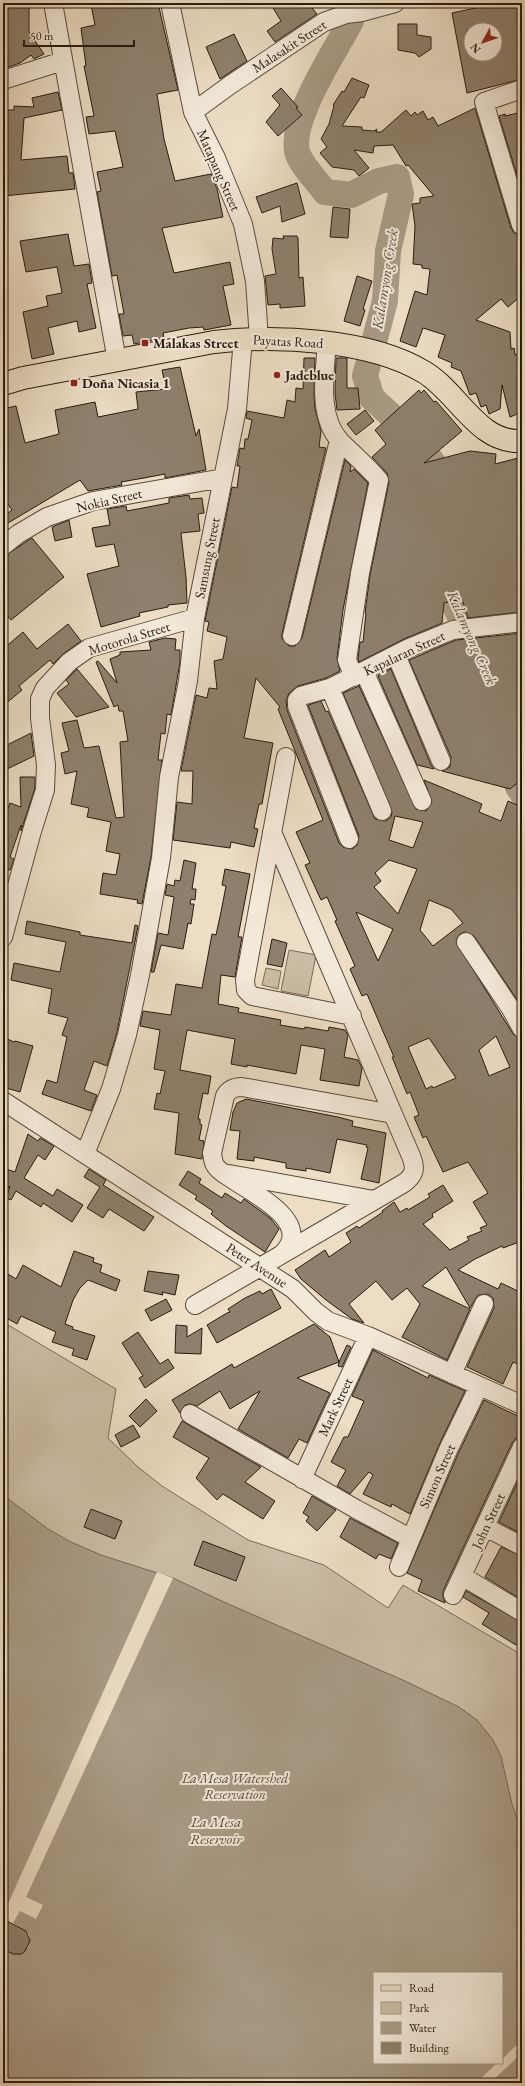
<svg xmlns="http://www.w3.org/2000/svg" width="525" height="2086" font-family="'EB Garamond',serif">
<style>
.green{fill:#cbbca5;stroke:#7a6c5a;fill-rule:evenodd}
.water{fill:#a99b86;stroke:#756856;fill-rule:evenodd}
.pier{fill:#ecddc4}
.lines{fill:none;stroke-linecap:round;stroke-linejoin:round}
.river{stroke:#a99b86;stroke-width:26}
.building{fill:#8e806d;stroke:#281b0e;fill-rule:evenodd}
.minor-casing{stroke:#594c3c;stroke-width:20}
.major-casing{stroke:#281b0e;stroke-width:24}
.minor{stroke:#f3e9d9;stroke-width:18}
.major{stroke:#ecddc4;stroke-width:22}
.poi-dot{fill:#8f2418;stroke:#f3e9d9;stroke-width:1.5}
.labels{text-anchor:middle;stroke-width:4;stroke-linejoin:round;paint-order:stroke}
.street-label{font-size:14px;fill:#281b0e;stroke:#f3e9d9}
.poi-label{font-size:14px;font-weight:bold;fill:#281b0e;stroke:#f3e9d9;text-anchor:start}
.park-label{font-size:14px;font-style:italic;fill:#594b3b;stroke:#f3e9d9}
.water-label{font-size:15px;font-style:italic;fill:#5c4e3e;stroke:#f3e9d9}
</style>
<rect width="100%" height="100%" fill="#ecddc4"/>
<filter id="stains"><feTurbulence type="fractalNoise" baseFrequency=".005" numOctaves="4"/><feColorMatrix values="0 0 0 0 .2 0 0 0 0 .09 0 0 0 0 .02 0 0 0 .5 -.17"/></filter>
<radialGradient id="worn" r=".72"><stop offset=".6" stop-color="#630" stop-opacity="0"/><stop offset="1" stop-color="#630" stop-opacity=".3"/></radialGradient>
<path class="green" d="M289 950 316 955 308 996 281 991Z
M266 968 281 971 278 989 262 985Z
M3 1322 116 1389 108 1438 138 1467 162 1486 248 1540 324 1565 388 1608 403 1585 522 1655V2083H3ZM374 1973H502V2063H374Z"/>
<path class="water" d="M3 1495 48 1529 71 1542 101 1555 173 1578 226 1603 405 1681 459 1707 477 1720 493 1740 501 1756 512 1804 522 1833V2083H3ZM374 1973H502V2063H374Z"/>
<path class="pier" d="M157 1572 173 1578 26 1897 43 1905 36 1919 20 1911 13 1923 26 1931 29 1935V1946L21 1954H13L3 1949V1915Z
M522 2040V2053L508 2066 490 2083H476L497 2063H502V2059Z"/>
<g class="lines">
<path class="river" d="M345 3 351 21C336 50 284 126 299 157 305 169 317 181 325 192L351 195 379 181 397 177 401 194 388 251 385 301 365 376 372 398 410 433 434 464 445 494
M449 567C445 595 465 627 478 651
M511 748 518 787 522 793"/>
</g>
<path class="building" d="M3 3H29V32L44 54 34 59 31 55 20 63 3 69Z
M100 3H158L178 90 157 94 164 139 175 181 211 174 217 189 223 217 162 228 174 273 230 262 234 284 223 286 231 325 204 330 203 327 189 328 163 333 164 338 134 344 132 335 123 336 119 314H124L117 275 112 276 97 192 101 191 97 172 123 167 115 131 89 134 86 117 94 116 84 66H86L81 28 95 25 91 5Z
M270 3H308L317 14 275 42 267 31 281 21Z
M499 3H522V79L467 93 452 13ZM467 30H495V54H471Z
M398 24H417V35L431 37V49L419 57 415 53 398 50Z
M234 34 247 61 220 79 206 47Z
M352 78 369 85 364 98 361 97 342 126 362 127V130L374 131 377 129 376 132H381L406 110 411 116 415 112 417 115 423 111 428 120 433 117 438 126 475 108 511 228 514 233 522 235V295L508 307 501 299 476 320 510 332 511 349 514 348 515 355 522 353V412L510 417 502 385 500 409 489 414 486 405 481 407 476 393 470 395 461 371 451 367 452 363 438 357 445 335 423 328 416 347 400 341 415 291 427 295 430 269 422 268V265L413 264 415 226 412 204 420 203V198L434 196 408 165 406 166 393 145 374 146 373 153 354 150 369 168 359 176 354 170 332 167 320 153 327 147 321 139 329 124 334 106 333 105 342 91 344 92Z
M281 88 298 107 296 108 302 115 278 136 266 122 280 105 272 96Z
M58 92 62 110 24 118 21 160 67 156 69 173H73L75 189 3 196V110H14V106L34 107 32 98Z
M522 112V139H519L522 151V192L499 116 505 114V116Z
M297 183 305 214 282 222 280 206 262 213 256 197Z
M333 207 350 209 348 238 330 237Z
M68 234 74 266 89 264 92 283 87 284 96 328 79 332 77 321 48 328 54 354 32 359 23 312 48 306 46 296 62 293 57 267 26 272 20 241Z
M283 236H297L298 238 299 278 303 277 305 306 280 308V304L268 305 265 276 276 274 272 249 273 238 284 239Z
M357 276 372 281 363 309 365 310 360 326 344 321Z
M304 358H315L314 395 315 409 321 431 319 447 326 448 282 634V639L289 646H295L302 638 345 460 351 466 350 472 354 469 368 483 343 610 337 658 340 671 326 678 298 686 289 693 286 700 287 710 339 843 343 847 352 849 357 845 359 836 308 705 321 701 326 712 328 711 375 819 386 821 391 817 392 812 343 693 359 686 416 809 426 811 432 802 424 780 482 804 479 812 501 821 508 801 522 807V828L518 840 522 841V1007L474 936 465 932 460 934 456 942 513 1034 522 1039V1108H518V1148L522 1147V1237L518 1239 519 1242 503 1248 502 1246 475 1259 458 1270 498 1289 501 1283 522 1293V1366L513 1362 503 1384 467 1367 494 1308 493 1298 488 1294 478 1295 470 1308 446 1267 422 1286 470 1309 447 1360 402 1337 420 1304 407 1288 392 1300 376 1281 349 1304 364 1323 352 1319 326 1300 301 1279 295 1270 325 1250 329 1257 351 1242 346 1233 357 1226 359 1228 383 1212 382 1211 394 1202 400 1212 407 1208 408 1210 430 1197 428 1194 443 1185 453 1201 432 1214 433 1217 423 1224 450 1250 469 1240 467 1237 482 1231 480 1228 487 1225 473 1202 488 1193 468 1162 443 1172 426 1136 423 1138 414 1117 419 1115 410 1092 407 1094 392 1057H394L367 994 362 996 350 969 355 966 335 921 337 920 327 897 321 900 305 865 310 863 296 832 323 820 278 709 280 707 256 678 244 738 273 743 262 804H259L254 828 258 829 254 847 231 842 230 848 173 840 177 802 192 804 193 771H181L196 695 207 698 209 688 217 689 214 661 223 659 227 637 207 631 209 622 205 621 232 487 237 488 240 466H237L240 448 244 449 245 439H248L252 420 246 418 247 411 284 418 287 400 295 402 296 388 303 389ZM395 816 423 822 413 848 389 840ZM389 860 417 869 398 914 374 887 381 881 375 873ZM429 900 451 909 463 923 433 946 420 930ZM356 912 393 929 378 961ZM496 1036 510 1067 489 1076 479 1050ZM429 1038 456 1078 433 1088 432 1086 426 1089 408 1047Z
M336 358H347V388H358L360 409 337 410 335 393Z
M180 367 196 436 199 429 206 470 165 478V474L144 478 121 482 122 485 88 491 80 480 3 526V517L12 510 3 497V447L8 443 3 420V409L16 406 25 443 59 434 55 410 95 402 98 417 138 409 136 392 166 389 162 370Z
M419 390 421 393 424 390 434 402 436 401 462 431 424 463 470 451 496 454 495 464 522 457V612L468 618 462 599 444 603 442 623 404 639 359 662 358 659 360 642H363L366 613H365L370 575 389 482 387 473 372 457 386 444 375 430Z
M365 410 374 421 356 435 347 424Z
M189 495 190 499 202 498 204 513 198 514 200 531 181 533 186 577 187 603 168 605V607L139 613 140 616 101 627 87 574 119 566 114 544 96 547 92 528 110 525 107 509 126 506 127 511 169 503V498Z
M69 520 72 537 55 541 52 527Z
M32 538 64 577 11 620 3 610V557Z
M68 624 81 641 63 654 53 664 50 660 19 686 22 690 3 706V649L23 632 37 649Z
M522 633V779L510 789 442 771 450 767 451 757 409 660 456 640Z
M165 638 176 639 175 650H180V662L171 715 167 714 165 734 161 733 158 760H162L151 857 142 904 137 903 138 900 100 894 103 873 116 875 120 854 106 851 111 822 87 817 89 808 71 804 77 771 65 774 61 753 69 751 62 723 77 720 84 748 99 746 116 818 124 817 120 742 128 741 123 711H119L118 705 114 707 96 662 98 661 117 683 110 659 120 655V652L151 650 149 642Z
M77 669 109 707 76 717 57 693 69 684 66 680Z
M391 669 431 765 434 769 417 765 378 676Z
M31 733 34 756 3 771V747Z
M20 777H35V788L21 831V825L10 857 14 859 10 870 5 869 3 871V823L10 803 21 807Z
M184 860 196 863 192 889H196L195 900 191 899 190 904H194L191 924 188 923 183 949 161 945 154 972H151L158 933 168 935 174 897 165 895 167 884 174 886 175 880 180 881Z
M225 869 250 874 238 937H242L235 977 221 975 218 1004 239 1008 238 1012 281 1020 280 1025 304 1029 305 1027 328 1031 329 1027 345 1030 348 1035 344 1057 358 1060 362 1068 359 1086 320 1080 325 1049 301 1045 296 1074 247 1065V1067L231 1064 235 1039 187 1030 180 1070 211 1076 208 1094 203 1093 198 1119H200V1124L202 1125 199 1140 204 1141 202 1159 175 1154 179 1113 154 1109 157 1093 160 1094 165 1071 154 1069 160 1030 140 1026 143 1011 171 1015 176 984 202 988 212 934 216 935 221 912 226 886 222 885Z
M27 921 80 932V935L132 943 135 925 138 926 117 1032 107 1066 94 1061 84 1090 97 1095 91 1111 42 1094 47 1080 57 1083 67 1037 62 1035 68 1018 48 1013 52 989 11 980 14 963 60 972 66 942 25 934Z
M272 939 287 943 282 967 267 964Z
M3 1037 14 1042 15 1041 33 1046 20 1092 3 1087Z
M246 1099 338 1117 353 1121 352 1126 386 1133 379 1183 361 1179 368 1148 366 1147 367 1145 337 1139 330 1173 306 1168V1171L286 1168V1163L254 1157V1161L237 1159 240 1131 230 1130 233 1112 237 1103Z
M28 1134 38 1141 40 1138 54 1146 45 1160 38 1155 24 1178 53 1196 57 1189 83 1205 72 1222 43 1203 41 1207 16 1191 11 1200 6 1198 10 1186 3 1193V1168L15 1172Z
M89 1169 106 1180 103 1185 154 1217 144 1231 109 1209 103 1218 87 1208 100 1187 84 1177Z
M188 1171 201 1179 199 1183 222 1198 225 1193 241 1203 244 1199 270 1218 279 1229 265 1252 226 1226 211 1214 213 1211 195 1199 197 1196 179 1185Z
M74 1251 94 1258 93 1262 102 1265 100 1272 120 1280 116 1291 88 1280 80 1288 73 1300 65 1324 73 1327 72 1329 95 1336 87 1360 72 1355 74 1349 52 1342 56 1332 21 1316 17 1324 3 1316V1271L16 1279 23 1265 61 1287Z
M148 1271 179 1275 175 1295 162 1292 163 1295 144 1291Z
M271 1289 281 1308 217 1343 207 1325 227 1313 230 1312 228 1309 245 1298 260 1291 262 1294Z
M166 1299 172 1310 151 1321 145 1310Z
M314 1324 330 1337 339 1362 347 1345 351 1347 342 1367 338 1366 339 1362 297 1378 330 1393 307 1443 299 1439 288 1458 238 1429 260 1391 230 1409 220 1391 197 1406 190 1404 185 1405 180 1413 172 1400 232 1364 234 1368Z
M176 1325 187 1326V1337L202 1328 201 1354 175 1353Z
M138 1332 160 1364 168 1359 174 1368 145 1388 139 1378 143 1376 122 1343Z
M373 1350 428 1378 429 1375 465 1391 439 1445 410 1514 392 1504 391 1507 363 1494 373 1475 369 1472 350 1494 337 1486 346 1470 331 1462 344 1437H348L364 1401 352 1396Z
M146 1399 157 1411 140 1427 129 1416Z
M484 1400 522 1418V1437L516 1438 512 1443 443 1591V1596L445 1603 418 1591 422 1580 407 1573 458 1454Z
M182 1421 261 1467 245 1482 275 1501 263 1519 223 1494 217 1500 196 1478 209 1458 173 1437Z
M133 1425 140 1437 121 1447 115 1435Z
M522 1472V1534L499 1522Z
M312 1496 336 1510 317 1531 306 1521 309 1517 303 1513Z
M91 1509 122 1521 115 1539 84 1527Z
M350 1518 398 1543 391 1559 379 1554 376 1559 340 1537Z
M203 1541 245 1557 236 1581 194 1565Z
M501 1547 522 1556V1588L517 1597 485 1577Z
M466 1591 522 1622V1646L517 1643 516 1645 482 1624 489 1613 463 1597Z
M3 1919 26 1931 30 1941 25 1951 21 1954H13L3 1949Z"/>
<g class="lines">
<defs>
<path id="minor" d="M53 3 117 361
M170 3 193 112 216 158 243 224 255 281 259 339
M3 80 63 61
M193 112 230 85 324 22 346 14 362 12 395 3
M521 225 484 102 522 89
M327 342C325 373 317 416 340 441 353 454 367 466 379 480L360 573 347 660 354 677
M3 546 18 534 47 517 93 501 223 478
M292 636 339 440
M396 655 441 761
M364 671 422 801
M330 688 382 811
M286 757 245 980 246 990 252 996 352 1016
M349 839 297 706V700L301 696 330 688 409 648 453 630 522 622
M3 937 32 831 45 790 46 765 40 718V699L45 688 69 662 89 648 195 618
M466 942 511 1009 522 1029
M3 1101 293 1289 316 1312 328 1321 368 1336 522 1405
M85 1154 111 1089 127 1035 140 975 161 858 169 777 188 681 195 618 237 409 243 339
M229 1174 374 1200
M282 1254C315 1223 254 1194 232 1179 226 1175 218 1171 215 1165 213 1162 213 1158 212 1153L225 1096C229 1089 234 1087 242 1087L393 1114
M195 1305 404 1183C415 1175 416 1168 411 1156L272 832
M452 1374 484 1304
M190 1414 356 1509 410 1538
M302 1479 368 1336
M485 1527 522 1546
M399 1567 448 1450 479 1386
M462 1576 522 1612
M453 1595 522 1447"/>
<path id="major" d="M3 384 23 378 214 342C276 335 369 339 424 372 458 392 478 444 522 441"/>
</defs>
<use href="#minor" class="minor-casing"/>
<use href="#major" class="major-casing"/>
<use href="#minor" class="minor"/>
<use href="#major" class="major"/>
</g>
<g class="poi-dot">
<rect x="141" y="339" width="8" height="8" rx="2"/>
<circle cx="277" cy="375" r="4"/>
<rect x="70" y="379" width="8" height="8" rx="2"/>
</g>
<g class="labels">
<g class="street-label">
<text transform="translate(289 46) rotate(-33)" y="5">Malasakit Street</text>
<text transform="translate(219 170) rotate(66)" y="5">Matapang Street</text>
<text transform="translate(288 341) rotate(3)" y="5">Payatas Road</text>
<text transform="translate(109 500) rotate(-13)" y="5">Nokia Street</text>
<text transform="translate(207 558) rotate(-79)" y="5">Samsung Street</text>
<text transform="translate(129 638) rotate(-17)" y="5">Motorola Street</text>
<text transform="translate(404 653) rotate(-25)" y="5">Kapalaran Street</text>
<text transform="translate(257 1265) rotate(33)" y="5">Peter Avenue</text>
<text transform="translate(335 1407) rotate(-65)" y="5">Mark Street</text>
<text transform="translate(437 1476) rotate(-66)" y="5">Simon Street</text>
<text transform="translate(488 1521) rotate(-65)" y="5">John Street</text>
</g>
<g class="poi-label">
<text x="153" y="348">Malakas Street</text>
<text x="285" y="380">Jadeblue</text>
<text x="82" y="388">Doña Nicasia 1</text>
</g>
<g class="park-label">
<text x="235" y="1783">La Mesa Watershed<tspan x="235" dy="16">Reservation</tspan></text>
</g>
<g class="water-label">
<text transform="translate(385 279) rotate(-81)" y="5">Kalamyong Creek</text>
<text transform="translate(472 638) rotate(66)" y="5">Kalamyong Creek</text>
<text x="216" y="1827">La Mesa<tspan x="216" dy="17">Reservoir</tspan></text>
</g>
</g>
<rect width="525" height="2086" fill="none" stroke="#ecddc4" stroke-width="16"/>
<rect x="4" y="4" width="517" height="2078" fill="none" stroke="#281b0e" stroke-width="2"/>
<rect x="8" y="8" width="509" height="2070" fill="none" stroke="#281b0e"/>
<rect x="373" y="1972" width="130" height="92" fill="#f3e9d9" stroke="#a29788"/>
<rect x="381" y="1985" width="20" height="6" fill="#ecddc4" stroke="#a29788"/>
<text x="409" y="1992" font-size="12" fill="#281b0e">Road</text>
<rect x="381" y="2002" width="20" height="12" fill="#cbbca5" stroke="#a29788"/>
<text x="409" y="2012" font-size="12" fill="#281b0e">Park</text>
<rect x="381" y="2022" width="20" height="12" fill="#a99b86" stroke="#a29788"/>
<text x="409" y="2032" font-size="12" fill="#281b0e">Water</text>
<rect x="381" y="2042" width="20" height="12" fill="#8e806d" stroke="#a29788"/>
<text x="409" y="2052" font-size="12" fill="#281b0e">Building</text>
<g transform="translate(483 42) rotate(230)"><circle r="19" fill="#f3e9d9" stroke="#a29788"/>
<path d="M0-3L7 15L0 10L-7 15Z" fill="#8f2418"/>
<text y="-6" font-size="11" font-weight="bold" text-anchor="middle" fill="#281b0e">N</text>
</g>
<path d="M24 40v6h110v-6" fill="none" stroke="#281b0e" stroke-width="2"/>
<text x="30" y="40" font-size="12" fill="#281b0e" stroke="#f3e9d9" stroke-width="3" paint-order="stroke">50 m</text>
<rect width="100%" height="100%" filter="url(#stains)"/>
<rect width="100%" height="100%" fill="url(#worn)"/>
</svg>
